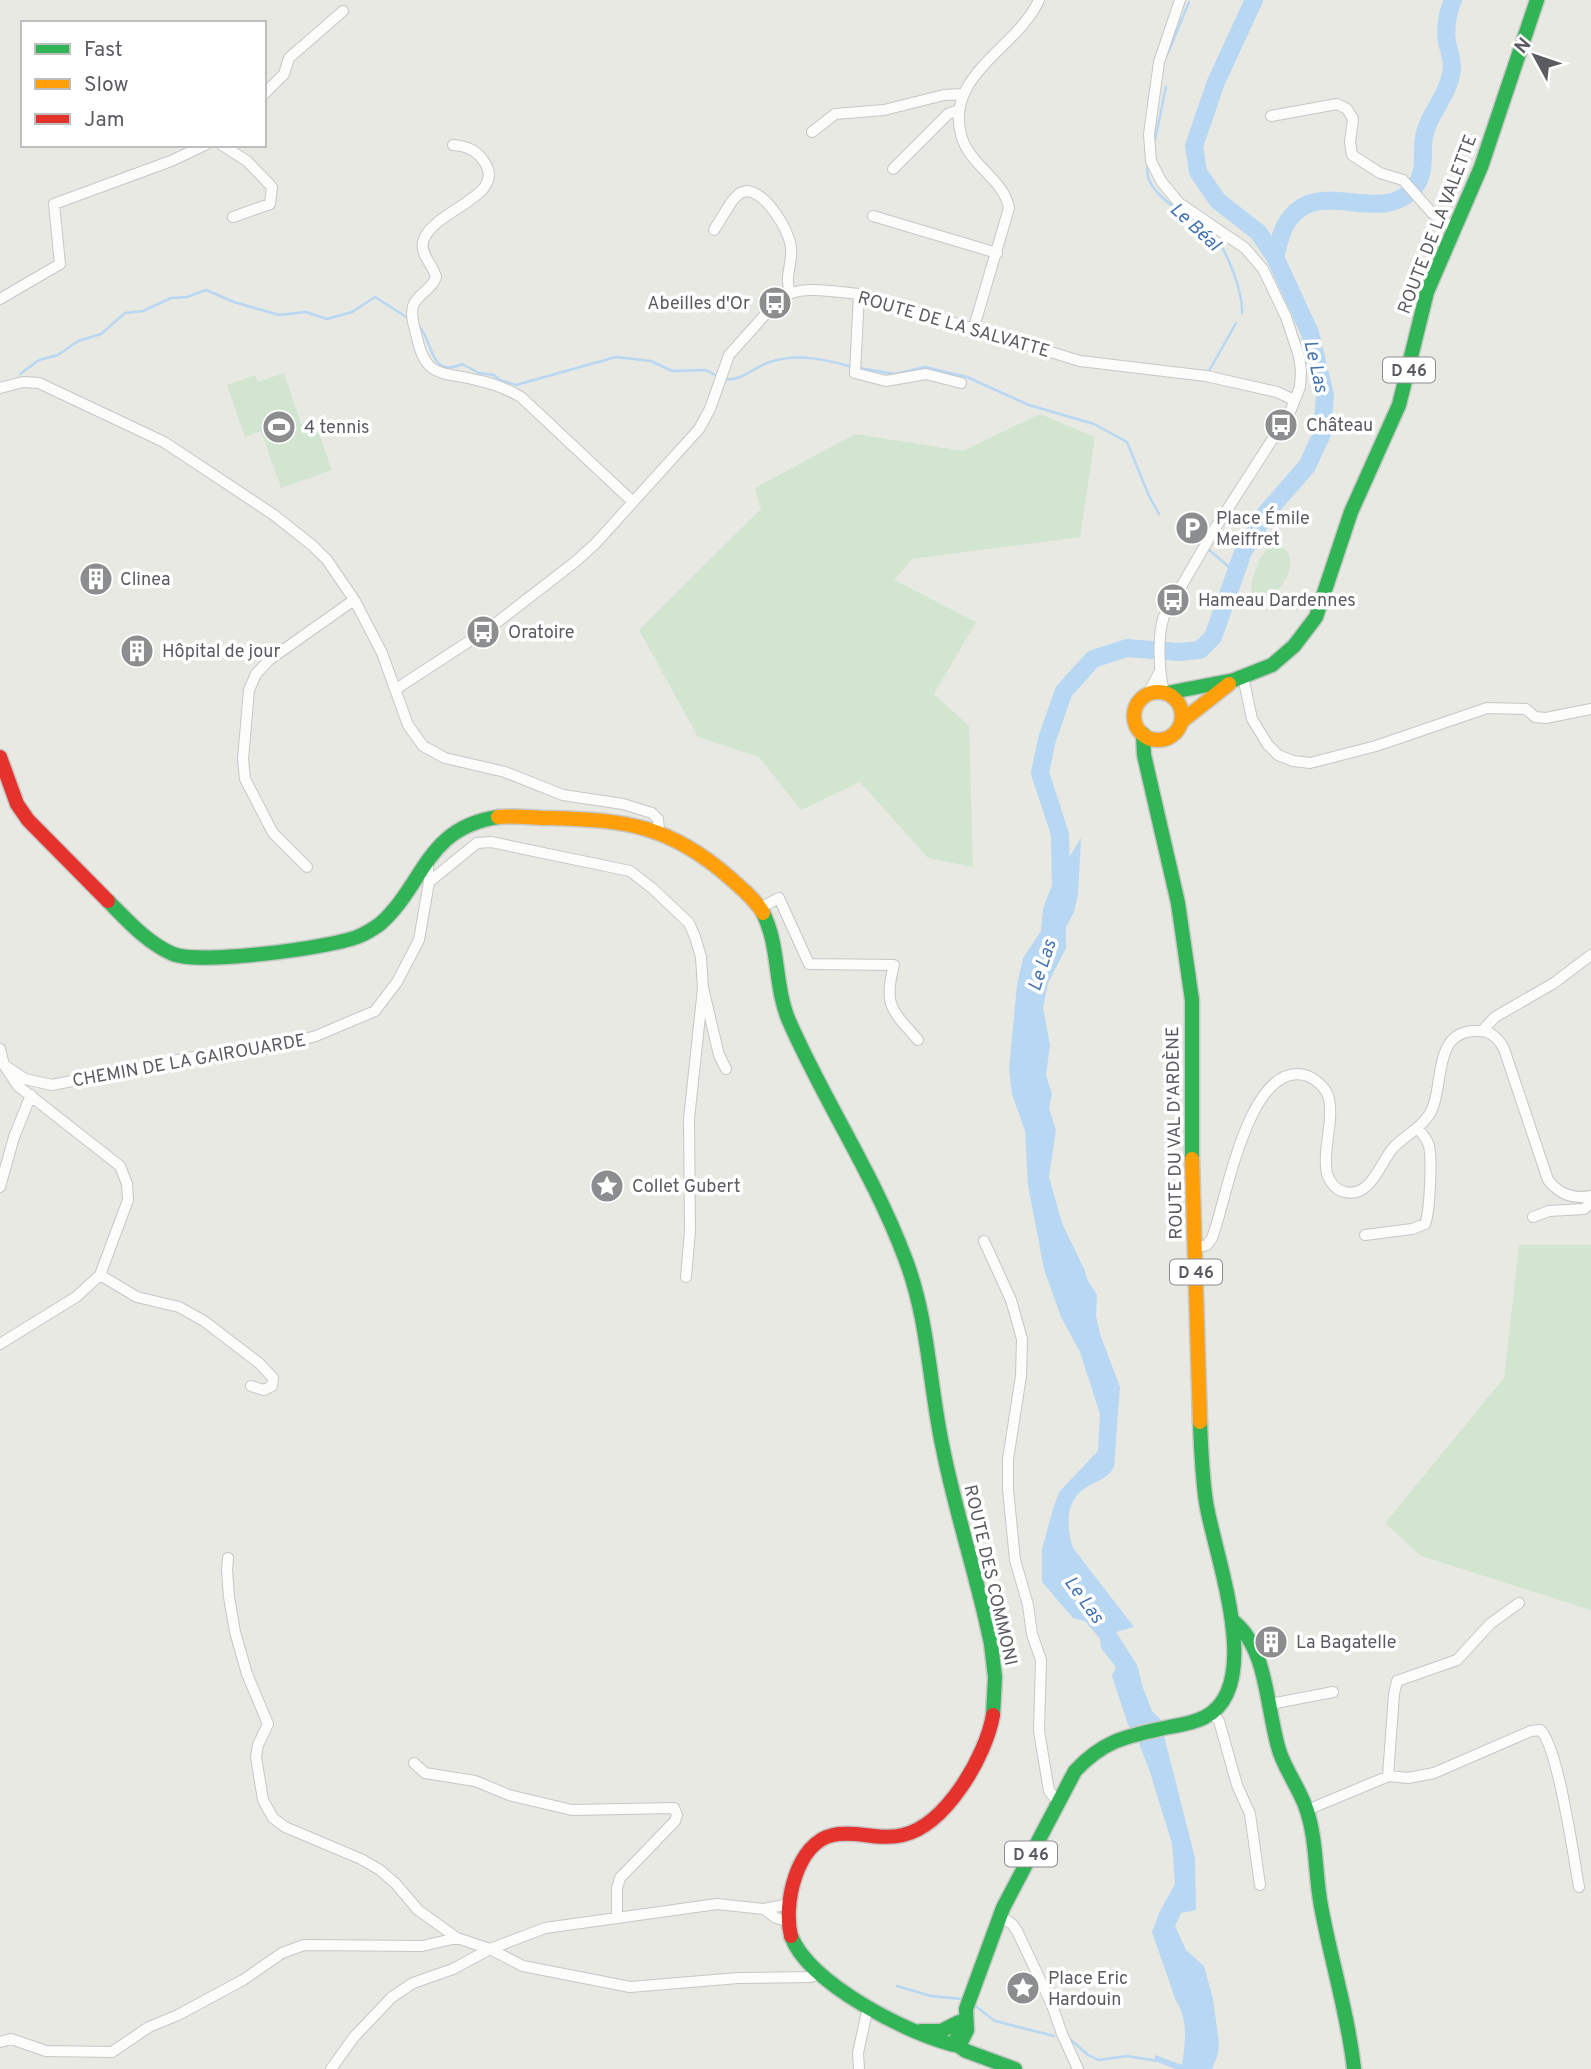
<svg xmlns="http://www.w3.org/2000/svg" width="1591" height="2069" font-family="Overpass,sans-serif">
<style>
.green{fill:#d1e5d0}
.water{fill:#b8d7f3}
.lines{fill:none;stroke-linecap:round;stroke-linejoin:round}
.stream{stroke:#b8d7f3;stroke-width:2.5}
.river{stroke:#b8d7f3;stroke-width:18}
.street-casing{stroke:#c6c7c6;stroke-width:12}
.fast-casing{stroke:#c7c7c7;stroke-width:17}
.slow-casing{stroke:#c7c7c7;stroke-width:17}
.jam-casing{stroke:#c7c7c7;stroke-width:17}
.street{stroke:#fcfcfb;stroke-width:10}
.fast{stroke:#30b455;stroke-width:14}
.slow{stroke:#ff9f0a;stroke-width:14}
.jam{stroke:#e5322d;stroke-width:14}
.labels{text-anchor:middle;stroke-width:7;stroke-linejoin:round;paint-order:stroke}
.shield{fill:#fff;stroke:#8c8d90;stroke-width:2}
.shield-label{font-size:16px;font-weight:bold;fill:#5a5c61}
.street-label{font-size:18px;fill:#5a5c61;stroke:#fff}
.poi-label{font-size:18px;fill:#5a5c61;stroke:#fff;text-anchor:start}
.water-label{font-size:19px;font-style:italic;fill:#4574b2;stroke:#fff}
</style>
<rect width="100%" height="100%" fill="#e9e9e4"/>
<path class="green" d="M284 373 301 424 314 420 332 470 281 488 261 431 245 437 227 385 255 375 258 382Z
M1040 414 1095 437 1080 537 912 559 894 580 976 622 934 694 969 726 973 867 928 858 860 782 801 810 759 757 698 737 639 630 761 509 755 488 855 434 963 451Z
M1271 545C1309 547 1284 598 1258 601L1251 596C1250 580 1259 555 1271 545Z
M1519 1245H1591V1610L1421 1556 1385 1523 1504 1378Z"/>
<path class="water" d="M1081 838 1078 895 1074 912 1066 927V948L1048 983 1043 1008 1050 1045 1046 1075 1052 1094 1049 1108 1056 1130 1049 1177 1062 1223 1085 1271 1088 1281 1097 1295 1096 1316 1100 1334 1120 1387 1114 1467C1108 1478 1097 1481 1087 1487 1065 1499 1066 1527 1073 1548L1134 1627 1116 1632 1137 1665 1143 1688 1152 1711 1160 1719 1164 1736 1195 1858 1196 1910 1181 1913 1175 1926 1186 1950 1204 1966 1213 1999 1219 2043 1218 2054 1212 2069H1175L1155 2061V2055L1182 2065C1185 2045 1189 2020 1176 2001L1152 1932 1160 1911 1175 1884 1172 1844 1150 1772 1138 1741 1128 1725 1112 1676 1116 1667 1101 1648 1100 1639 1092 1629 1085 1621 1073 1618 1042 1582V1549L1053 1509 1059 1492 1098 1451 1100 1414 1080 1352 1061 1317 1044 1269 1028 1185 1025 1131 1012 1094 1009 1068 1017 985 1023 958 1041 931 1043 909 1056 874 1065 864Z"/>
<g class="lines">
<path class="stream" d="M1168 53 1189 2
M1155 140 1166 87
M1148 165C1140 194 1193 217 1211 233 1227 248 1243 292 1242 313
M419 326C434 342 429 379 462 364L479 373 494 375 500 380 516 385 616 357 651 361 672 371 706 370 719 377
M859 368 895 374 925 367 967 377 1029 405 1094 424 1127 442 1149 496 1159 514
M1209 371 1236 323
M20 374 39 360 58 355 78 341 101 334 125 313 143 311 171 298 187 297 206 290 234 302 279 315 306 312 327 319 352 312 375 297 408 318
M725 379C741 382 755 366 770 362 798 353 824 359 852 367
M1208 549 1236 573
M897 1986 931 1996 962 1999
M974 2005 995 2021 1054 2036
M1071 2040 1088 2055 1098 2060 1127 2056 1158 2061"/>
<path class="river" d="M1275 257C1278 247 1280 235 1285 226 1315 171 1379 229 1414 188 1427 172 1421 154 1424 137 1428 113 1449 97 1452 68 1452 59 1449 50 1447 42 1445 27 1447 14 1453 0
M1061 890 1060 834 1040 773 1047 739 1064 691 1093 659 1127 648 1179 652 1200 650 1213 637 1243 552 1266 513 1307 466 1322 434 1325 395 1310 333 1275 257 1258 232 1218 201 1198 172 1194 146 1216 82 1254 0"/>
<defs>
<path id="street" d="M264 94 284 74 289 58 343 11
M1271 116 1337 104 1347 109 1353 119 1350 142 1352 155 1380 173 1403 180 1432 213 1455 229
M812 132 835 114 884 110 944 95 963 94
M222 145 247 161 272 187 270 204 233 217
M453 145C467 146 477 150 485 163 507 197 430 211 423 242 420 254 433 265 436 277 432 290 418 293 413 306 410 317 415 328 417 338 426 379 442 371 476 380 492 383 507 389 521 397L633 502
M893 169 948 114 959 110
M873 216 997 253
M714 230 732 201 740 193 747 191C767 193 788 229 791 247 793 263 784 277 790 292
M859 294 855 373 886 381 926 374 961 383
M0 299 60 264 54 204 171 161 205 145
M974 327 1009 208C1004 180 971 166 962 138 942 76 1018 48 1039 0
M0 388 23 382 39 383 164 442 274 515 313 546 327 560 355 601 382 653 408 725 423 746 445 758 505 772 563 795 623 804 652 813 658 819 659 830
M1243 677 1252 719 1268 745 1278 755 1293 761 1310 763 1376 746 1487 708 1526 709 1535 717 1546 718 1591 709
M396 689 491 627 575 562 595 544 699 429 710 409 729 355 780 298C801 284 836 292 859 294L1080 361 1206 376 1277 392 1294 400
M1164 692C1159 672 1157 636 1164 616L1214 530 1290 412 1300 387 1301 371 1299 356 1286 317 1263 269 1245 248 1179 203 1161 181 1151 161 1149 134 1159 62 1180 0
M1147 695 1159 673
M307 867 273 833 245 779 243 759 249 690 256 674 269 660 354 600
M429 882 477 843 491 842 630 871 652 888 689 923 695 937 701 957 703 988 689 1119 690 1231 686 1277
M760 908 779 898 809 964 894 965C883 1006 892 1010 918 1040
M703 988 719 1055 726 1069
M1482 1031 1495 1017 1554 983 1591 955
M0 1049 4 1065 18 1086 120 1166 127 1184 128 1200 100 1275 76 1297 0 1344
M4 1065 25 1079 52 1085 193 1057 272 1048 316 1036 375 1011 397 982 419 940 429 882 427 859
M0 1187 14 1137 31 1095
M1533 1217 1549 1211 1584 1209 1589 1204 1590 1197
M1365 1235 1412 1229 1425 1224C1430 1212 1432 1159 1429 1146 1427 1139 1422 1133 1417 1128
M984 1241 1011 1300 1022 1339 1021 1376 1008 1459V1489L1015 1560 1028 1605 1032 1634 1041 1660 1039 1731 1049 1791 1058 1802
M1195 1248 1207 1245 1212 1238C1226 1204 1248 1056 1308 1076 1317 1080 1327 1089 1329 1099 1334 1122 1322 1150 1327 1174 1330 1182 1335 1190 1345 1192 1371 1198 1380 1163 1393 1148 1404 1136 1420 1129 1429 1115 1446 1089 1430 1028 1479 1031 1491 1031 1499 1039 1504 1049L1548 1180C1560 1195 1573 1199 1591 1196
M100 1275 137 1297 179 1307 204 1321 259 1363 273 1378 272 1386 264 1390 251 1386
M228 1558 227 1570 229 1597 235 1632 247 1674 268 1724 258 1745 256 1757 263 1800 273 1818 285 1827 361 1859 380 1870 396 1884 418 1910 457 1938
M1270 1704 1333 1692
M1212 1713 1219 1721 1237 1785 1250 1814 1260 1885
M414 1763 425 1773 475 1781 509 1795 572 1810 674 1808 677 1815 675 1821 620 1878 617 1888V1918L717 1904 764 1909
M1388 1776 1394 1694 1397 1681 1457 1660 1490 1624 1519 1603
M1307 1810 1389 1776 1408 1778 1434 1773 1531 1731 1540 1730C1558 1744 1574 1860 1579 1887
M1000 1916 1012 1924 1017 1931 1052 2005 1062 2034 1078 2069
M788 1921 776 1918 764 1909 789 1904
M0 2042 11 2039 46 2051 112 2052 149 2027 178 2015 243 1980 282 1953 304 1945 422 1946 457 1938 490 1949 545 1928 617 1918
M331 2069 354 2037 392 1997 413 1983 453 1969 490 1949 523 1966 630 1987 738 1978 810 1977 820 1974
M859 2069 858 2053 868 2007"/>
<path id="fast" d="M1167 693 1234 680 1272 665 1294 646 1316 617 1351 512 1399 405 1427 292 1481 167 1537 0
M1143 734 1144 755 1178 903 1192 1000V1159
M108 901C127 920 147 943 173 954 200 965 328 948 357 937 365 934 373 929 380 924 425 884 425 828 498 817
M763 913C780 947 774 986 789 1021 824 1101 874 1175 905 1258 929 1320 929 1385 943 1449 956 1515 978 1579 991 1644L995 1677 993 1715
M1232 1620C1269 1648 1266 1712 1280 1753 1287 1773 1301 1791 1307 1811 1317 1842 1315 1875 1321 1906 1331 1961 1348 2014 1354 2069
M791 1936C808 1983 911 2036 959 2046
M921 2031H941L959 2022
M957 2037 959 2046 966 2051 1015 2069
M959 2046 967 2030 966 2009 1003 1908 1075 1771C1105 1739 1128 1736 1169 1727 1181 1725 1194 1723 1205 1717 1266 1686 1214 1554 1206 1502 1202 1475 1201 1449 1200 1422"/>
<path id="slow" d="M1134 716a24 24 0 1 1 48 0a24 24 0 1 1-48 0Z
M1182 721 1229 684
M498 817C515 815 533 818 551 818 627 820 671 826 730 878 742 889 755 899 763 913
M1192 1159 1200 1422"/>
<path id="jam" d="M0 757 17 804 28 820 108 901
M791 1936C783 1905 796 1843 833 1835 856 1830 879 1841 903 1835 946 1825 986 1756 993 1715"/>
</defs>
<use href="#street" class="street-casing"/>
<use href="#fast" class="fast-casing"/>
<use href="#slow" class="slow-casing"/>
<use href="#jam" class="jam-casing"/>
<use href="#street" class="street"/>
<use href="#fast" class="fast"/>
<use href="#slow" class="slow"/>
<use href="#jam" class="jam"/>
</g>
<defs>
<symbol id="bus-disc" viewBox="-11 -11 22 22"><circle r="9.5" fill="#8c8d8f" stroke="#fff"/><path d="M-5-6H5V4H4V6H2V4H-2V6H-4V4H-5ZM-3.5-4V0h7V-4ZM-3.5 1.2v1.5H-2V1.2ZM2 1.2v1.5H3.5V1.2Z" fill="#fff"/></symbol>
<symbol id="stadium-disc" viewBox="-11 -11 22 22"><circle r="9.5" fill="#8c8d8f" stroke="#fff"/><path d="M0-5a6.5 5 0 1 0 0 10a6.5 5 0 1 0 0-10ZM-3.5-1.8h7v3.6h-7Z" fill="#fff"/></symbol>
<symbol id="parking-disc" viewBox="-11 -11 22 22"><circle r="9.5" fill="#8c8d8f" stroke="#fff"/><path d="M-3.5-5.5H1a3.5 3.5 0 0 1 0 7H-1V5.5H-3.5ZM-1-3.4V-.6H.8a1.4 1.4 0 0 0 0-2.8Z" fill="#fff"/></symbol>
<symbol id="building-disc" viewBox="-11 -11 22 22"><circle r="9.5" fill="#8c8d8f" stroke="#fff"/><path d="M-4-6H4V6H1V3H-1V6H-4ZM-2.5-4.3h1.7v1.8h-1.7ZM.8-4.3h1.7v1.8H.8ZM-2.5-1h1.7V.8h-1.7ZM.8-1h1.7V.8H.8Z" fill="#fff"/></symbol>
<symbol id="sight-disc" viewBox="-11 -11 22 22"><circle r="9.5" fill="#8c8d8f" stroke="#fff"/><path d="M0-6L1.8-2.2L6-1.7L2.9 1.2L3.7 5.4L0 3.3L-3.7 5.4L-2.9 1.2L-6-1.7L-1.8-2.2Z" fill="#fff"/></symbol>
</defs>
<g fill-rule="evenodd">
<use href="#bus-disc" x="756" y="284" width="38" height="38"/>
<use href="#bus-disc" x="1262" y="406" width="38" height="38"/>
<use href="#stadium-disc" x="260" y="408" width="38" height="38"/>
<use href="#parking-disc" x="1173" y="509" width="38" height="38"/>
<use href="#building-disc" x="77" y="560" width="38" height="38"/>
<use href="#bus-disc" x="1154" y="581" width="38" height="38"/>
<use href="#bus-disc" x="464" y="613" width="38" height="38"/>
<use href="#building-disc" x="118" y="632" width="38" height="38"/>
<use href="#sight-disc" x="588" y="1167" width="38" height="38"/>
<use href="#building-disc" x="1252" y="1623" width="38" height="38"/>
<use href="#sight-disc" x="1004" y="1969" width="38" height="38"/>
</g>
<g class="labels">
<g class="shield">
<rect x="1383" y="357.5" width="52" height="25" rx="5"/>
<rect x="1170" y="1259.5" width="52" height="25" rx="5"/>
<rect x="1005" y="1841.5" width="52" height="25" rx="5"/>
</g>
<g class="shield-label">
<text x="1409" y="376">D 46</text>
<text x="1196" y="1278">D 46</text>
<text x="1031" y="1860">D 46</text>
</g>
<g class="street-label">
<text transform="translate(1437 224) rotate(-69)" y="6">ROUTE DE LA VALETTE</text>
<text transform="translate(954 324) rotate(16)" y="6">ROUTE DE LA SALVATTE</text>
<text transform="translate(189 1060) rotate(-10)" y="6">CHEMIN DE LA GAIROUARDE</text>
<text transform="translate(1174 1133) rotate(-91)" y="6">ROUTE DU VAL D'ARDÈNE</text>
<text transform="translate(991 1575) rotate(77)" y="6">ROUTE DES COMMONI</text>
</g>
<g class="poi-label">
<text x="750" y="309" text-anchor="end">Abeilles d'Or</text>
<text x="1306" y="431">Château</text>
<text x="304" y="433">4 tennis</text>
<text x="1216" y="524">Place Émile<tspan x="1216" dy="21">Meiffret</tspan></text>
<text x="120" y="585">Clinea</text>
<text x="1198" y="606">Hameau Dardennes</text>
<text x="508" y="638">Oratoire</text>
<text x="162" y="657">Hôpital de jour</text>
<text x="632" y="1192">Collet Gubert</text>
<text x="1296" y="1648">La Bagatelle</text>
<text x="1048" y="1984">Place Eric<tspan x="1048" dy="21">Hardouin</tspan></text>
</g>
<g class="water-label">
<text transform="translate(1196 226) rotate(43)" y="7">Le Béal</text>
<text transform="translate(1317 366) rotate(77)" y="7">Le Las</text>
<text transform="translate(1041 965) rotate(-72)" y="7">Le Las</text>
<text transform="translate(1085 1599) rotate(54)" y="7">Le Las</text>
</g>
</g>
<rect x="21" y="21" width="245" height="126" fill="#ffffff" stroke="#bdbec0" stroke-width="2"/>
<rect x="35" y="44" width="35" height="10" fill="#30b455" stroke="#bdbec0" stroke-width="2"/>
<text x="84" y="56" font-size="21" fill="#5a5c61">Fast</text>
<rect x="35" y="79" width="35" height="10" fill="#ff9f0a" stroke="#bdbec0" stroke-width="2"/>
<text x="84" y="91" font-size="21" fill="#5a5c61">Slow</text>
<rect x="35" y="114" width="35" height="10" fill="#e5322d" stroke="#bdbec0" stroke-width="2"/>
<text x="84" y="126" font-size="21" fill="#5a5c61">Jam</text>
<g transform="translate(1535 56) rotate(310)" stroke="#ffffff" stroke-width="5" paint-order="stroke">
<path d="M0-5L12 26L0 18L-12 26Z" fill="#5a5c61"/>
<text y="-10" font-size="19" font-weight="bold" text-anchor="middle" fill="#5a5c61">N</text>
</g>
</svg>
